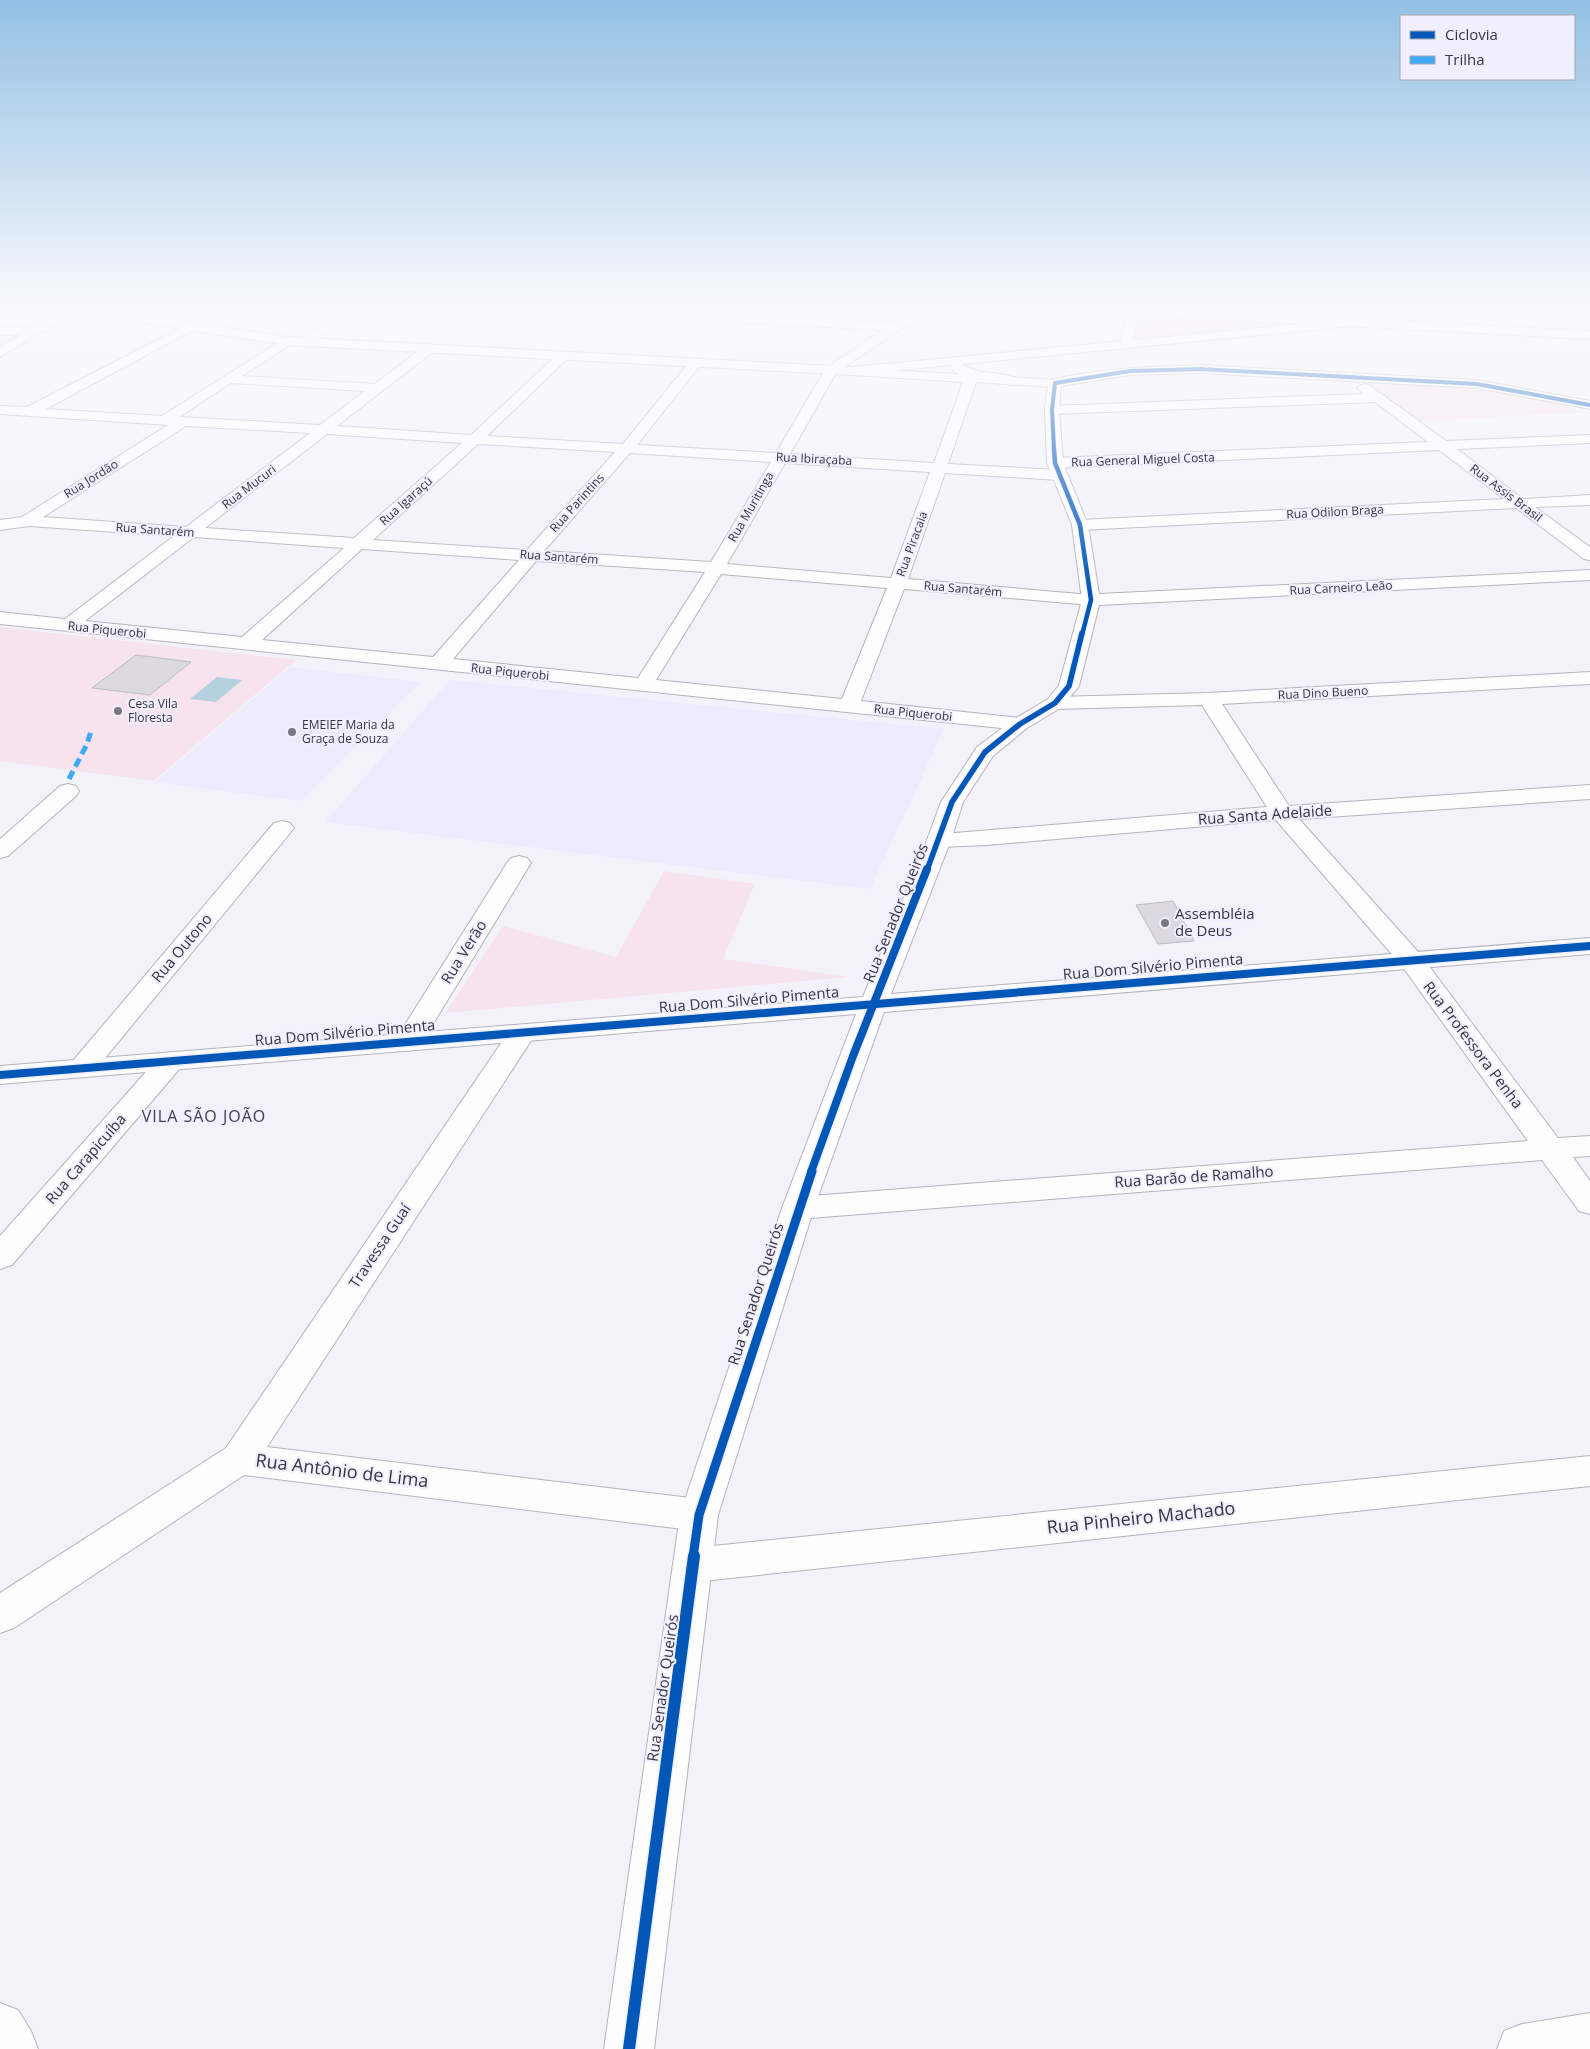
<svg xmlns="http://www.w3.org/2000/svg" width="1590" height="2049" font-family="'Open Sans',sans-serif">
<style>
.built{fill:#eceafc}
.green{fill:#f7e3ed}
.water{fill:#b5d1df}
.building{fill:#dcd9e0;stroke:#bebcc2}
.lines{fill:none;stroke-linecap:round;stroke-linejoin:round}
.minor-casing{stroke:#b4b3ba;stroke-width:2}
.tertiary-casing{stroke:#b4b3ba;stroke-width:2}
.minor{fill:#fdfdfe;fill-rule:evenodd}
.tertiary{fill:#fdfdfe;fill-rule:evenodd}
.quiet{stroke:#3fa9f5;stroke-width:5;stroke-dasharray:9 5;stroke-linecap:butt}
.cycleway-far5-casing{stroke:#f0eeff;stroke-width:5}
.cycleway-far4-casing{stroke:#f0eeff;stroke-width:6}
.cycleway-far3-casing{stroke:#f0eeff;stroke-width:8}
.cycleway-far2-casing{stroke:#f0eeff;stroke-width:11}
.cycleway-far1-casing{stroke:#f0eeff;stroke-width:12}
.cycleway-casing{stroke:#f0eeff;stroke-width:15}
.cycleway-far5{stroke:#0057b8;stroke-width:4}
.cycleway-far4{stroke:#0057b8;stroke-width:4.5}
.cycleway-far3{stroke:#0057b8;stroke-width:5.5}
.cycleway-far2{stroke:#0057b8;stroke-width:8}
.cycleway-far1{stroke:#0057b8;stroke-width:9}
.cycleway{stroke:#0057b8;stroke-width:12}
.poi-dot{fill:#79787f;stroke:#f0eeff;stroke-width:2}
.labels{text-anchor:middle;stroke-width:4;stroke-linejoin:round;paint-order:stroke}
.far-street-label{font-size:12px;fill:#37363c;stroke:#f0eeff}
.far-poi-label{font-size:12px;fill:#37363c;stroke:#f0eeff;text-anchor:start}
.street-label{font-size:15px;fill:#37363c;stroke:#f0eeff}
.poi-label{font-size:15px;fill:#37363c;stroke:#f0eeff;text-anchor:start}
.neighbourhood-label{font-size:16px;letter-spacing:1px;fill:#403e4b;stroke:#f0eeff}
.near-street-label{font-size:18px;fill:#37363c;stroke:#f0eeff}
</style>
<rect width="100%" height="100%" fill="#f3f2fb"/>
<path class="built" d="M290 667 421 682 301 801 155 782Z
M450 680 944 729 870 889 325 822Z"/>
<path class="green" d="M1138 314 1344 324 1133 343Z
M1362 381 1510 393 1585 412 1419 421Z
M0 627 296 660 154 781 0 761Z
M664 871 755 884 723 959 849 977 445 1013 503 926 616 957Z"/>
<path class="water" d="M217 677 242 680 216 702 190 699Z"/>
<path class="building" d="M136 655 191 662 150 695 92 688Z
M1173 901 1194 941 1158 944 1136 905Z"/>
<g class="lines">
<defs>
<path id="minor" d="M450 305H531L894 323 943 305H961L899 330 836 373 790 454 934 463 963 382 853 375 847 371 848 368 1060 380 1062 383 1055 387 976 382 948 464 1059 470 1064 472 1067 475 1064 478 1059 480 945 473 908 579 1091 595 1097 596 1100 600 1097 604 1091 605 904 589 861 701 1020 718 1027 720 1030 724 1027 728 1020 730 0 624V612L65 619 174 536 29 526 0 530V520L22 517 168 425 0 414V406L27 407 187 325H195L197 328 46 409 162 416 287 337 291 338 293 341 291 344 242 376 375 384 426 345 430 344 436 348 434 351 337 426 471 435 559 353H567L569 356 567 359 487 436 623 444 691 360 696 359 702 363 637 445 776 453 826 368 883 330 456 308ZM231 383 365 391 320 425 179 417ZM186 426 310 433 186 527 43 517ZM327 434 462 443 354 538 205 528ZM478 444 615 452 527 550 373 540ZM630 453 771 462 711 562 544 551ZM785 463 930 472 891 578 727 564ZM194 537 344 548 242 637 85 621ZM362 549 519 560 433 657 262 640ZM536 561 705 572 638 678 453 659ZM721 574 887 588 842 699 656 680Z
M1004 305H1083L1130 308 1132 305H1144L1142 308 1590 331V339L1138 315 1132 346 1126 350 1120 346 1127 315 1010 308Z
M337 317 341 318 343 321 341 324 310 345H302L300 342 302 339Z
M34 327 38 328 40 331 38 334 0 357V347Z
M1364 384 1369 385 1446 441 1590 435V443L1457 449 1523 499 1590 495V505L1535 507 1590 547V560L1584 559 1516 508 1080 530 1074 528 1072 525 1074 522 1080 520 1504 499 1439 450 1055 468 1050 466 1047 463 1050 460 1055 458 1428 442 1375 402 1052 414 1045 410 1052 406 1364 394 1357 388Z
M1590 672V684L1222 704 1289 806 1590 785V799L1299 819 1420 954 1558 1138 1590 1136V1156L1573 1157 1590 1181V1214L1579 1211 1542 1160 798 1219 787 1216 782 1208 787 1200 798 1197 1528 1141 1402 966 1276 820 987 845 939 847 931 845 927 840 931 835 1267 807 1202 705 1055 709 1048 707 1045 703 1048 699 1055 697 1208 693Z
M68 784 76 786 79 791 76 796 8 856 0 858V839L60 786Z
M282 821 290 823 294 828 290 833 92 1074 82 1077 72 1074 68 1068 72 1062 274 823Z
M519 856 527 858 531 863 422 1042 418 1048 408 1051 398 1048 394 1042 507 863 511 858Z
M522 1025 532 1027 536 1033 267 1447 699 1499 713 1504 718 1515 713 1526 699 1531 244 1475 14 1628 0 1633V1593L226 1448 512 1027Z
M171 1052 181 1055 185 1061 181 1067 12 1265 0 1269V1236L161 1055Z
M1590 1456V1486L693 1582 679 1577 673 1565 679 1553 693 1548Z
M0 2003 18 2010 31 2031 38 2049H0Z
M1590 2013V2049H1497L1504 2031 1522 2024Z"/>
<path id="tertiary" d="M47 305H78L287 337 853 367 1499 305H1544L1538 308 962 364C979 377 1010 370 1020 381L1018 384 1013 385C995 381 959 385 950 365L853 375 287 345 80 313 38 334 0 335V327H32L66 310 49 307Z
M1200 365 1477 380 1590 401V409L1477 388 1200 373 1130 375 1061 386 1059 410 1063 463 1088 525 1099 594 1590 570V580L1099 605 1079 686 1062 707 1027 728 993 756 963 802 951 840 891 994 1590 938V954L884 1012 814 1208 718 1515 654 2049H604L680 1515 782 1208 856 1014 0 1084V1066L863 997 927 840 941 802 977 747 1013 720 1048 699 1059 685 1082 600 1072 525 1047 463 1045 410 1048 383 1050 380C1100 368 1149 367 1200 365Z"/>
</defs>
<use href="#minor" class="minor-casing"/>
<use href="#tertiary" class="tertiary-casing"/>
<use href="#minor" class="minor"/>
<use href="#tertiary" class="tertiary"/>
<path class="quiet" d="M69 779 87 744 91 731"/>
<defs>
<path id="cycleway-far5" d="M1054 450 1052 410 1055 383 1130 371 1200 369 1477 384 1590 405"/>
<path id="cycleway-far4" d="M1054 449 1055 463 1080 525 1091 600 1082 635"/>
<path id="cycleway-far3" d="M927 870 952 802 985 752 1020 724 1055 703 1069 686 1082 633"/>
<path id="cycleway-far2" d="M0 1075 1590 946
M811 1172 853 1056 927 869"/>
<path id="cycleway-far1" d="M693 1557 699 1515 812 1171"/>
<path id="cycleway" d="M629 2049 694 1556"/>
</defs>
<use href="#cycleway-far5" class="cycleway-far5-casing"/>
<use href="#cycleway-far4" class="cycleway-far4-casing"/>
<use href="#cycleway-far3" class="cycleway-far3-casing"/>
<use href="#cycleway-far2" class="cycleway-far2-casing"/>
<use href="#cycleway-far1" class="cycleway-far1-casing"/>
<use href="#cycleway" class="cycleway-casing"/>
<use href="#cycleway-far5" class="cycleway-far5"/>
<use href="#cycleway-far4" class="cycleway-far4"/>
<use href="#cycleway-far3" class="cycleway-far3"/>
<use href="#cycleway-far2" class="cycleway-far2"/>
<use href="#cycleway-far1" class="cycleway-far1"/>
<use href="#cycleway" class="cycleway"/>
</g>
<linearGradient id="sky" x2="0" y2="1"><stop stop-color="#93c0e4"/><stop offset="0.52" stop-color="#faf9fd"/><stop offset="1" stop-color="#faf9fd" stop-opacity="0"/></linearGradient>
<rect width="1590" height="592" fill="url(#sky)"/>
<g class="poi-dot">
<circle cx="118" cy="711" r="5"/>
<circle cx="292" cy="732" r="5"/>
<circle cx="1165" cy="923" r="5"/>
</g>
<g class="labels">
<g class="far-street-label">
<text transform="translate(814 459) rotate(3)" y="4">Rua Ibiraçaba</text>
<text transform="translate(1143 460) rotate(-2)" y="4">Rua General Miguel Costa</text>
<text transform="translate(91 479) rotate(-32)" y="4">Rua Jordão</text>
<text transform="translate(249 487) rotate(-37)" y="4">Rua Mucuri</text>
<text transform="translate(1506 493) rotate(37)" y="4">Rua Assis Brasil</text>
<text transform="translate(406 501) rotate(-42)" y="4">Rua Igaraçú</text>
<text transform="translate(577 503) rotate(-48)" y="4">Rua Parintins</text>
<text transform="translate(751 507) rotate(-60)" y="4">Rua Muritinga</text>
<text transform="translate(1335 512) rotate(-3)" y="4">Rua Odilon Braga</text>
<text transform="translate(155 530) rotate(4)" y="4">Rua Santarém</text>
<text transform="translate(912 544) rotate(-70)" y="4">Rua Piracaia</text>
<text transform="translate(559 557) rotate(4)" y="4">Rua Santarém</text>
<text transform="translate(1341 588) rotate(-3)" y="4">Rua Carneiro Leão</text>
<text transform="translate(963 589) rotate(5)" y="4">Rua Santarém</text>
<text transform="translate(107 630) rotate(6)" y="4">Rua Piquerobi</text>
<text transform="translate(510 672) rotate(6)" y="4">Rua Piquerobi</text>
<text transform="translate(1323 693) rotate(-3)" y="4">Rua Dino Bueno</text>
<text transform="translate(913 713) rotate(6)" y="4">Rua Piquerobi</text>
</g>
<g class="far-poi-label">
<text x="128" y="708">Cesa Vila<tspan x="128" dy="14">Floresta</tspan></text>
<text x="302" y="729">EMEIEF Maria da<tspan x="302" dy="14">Graça de Souza</tspan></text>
</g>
<g class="street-label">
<text transform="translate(1265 815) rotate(-4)" y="5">Rua Santa Adelaide</text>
<text transform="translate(896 913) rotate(-68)" y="5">Rua Senador Queirós</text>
<text transform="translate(182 948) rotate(-50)" y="5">Rua Outono</text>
<text transform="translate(464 952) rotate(-58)" y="5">Rua Verão</text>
<text transform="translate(1153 967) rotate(-5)" y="5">Rua Dom Silvério Pimenta</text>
<text transform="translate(749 1000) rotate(-5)" y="5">Rua Dom Silvério Pimenta</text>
<text transform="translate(345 1033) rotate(-5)" y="5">Rua Dom Silvério Pimenta</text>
<text transform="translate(1473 1045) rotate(53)" y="5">Rua Professora Penha</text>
<text transform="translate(86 1159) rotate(-49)" y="5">Rua Carapicuíba</text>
<text transform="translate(1194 1177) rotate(-4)" y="5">Rua Barão de Ramalho</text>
<text transform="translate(380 1246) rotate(-56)" y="5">Travessa Guaí</text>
<text transform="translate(756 1294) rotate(-72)" y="5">Rua Senador Queirós</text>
<text transform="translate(663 1688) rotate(-82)" y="5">Rua Senador Queirós</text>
</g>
<g class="poi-label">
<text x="1175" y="919">Assembléia<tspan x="1175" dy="17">de Deus</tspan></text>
</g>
<g class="neighbourhood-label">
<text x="204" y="1122">VILA SÃO JOÃO</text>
</g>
<g class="near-street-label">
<text transform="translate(342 1471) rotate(7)" y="6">Rua Antônio de Lima</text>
<text transform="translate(1141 1518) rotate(-6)" y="6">Rua Pinheiro Machado</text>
</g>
</g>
<rect x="1400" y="15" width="175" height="65" fill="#f0eeff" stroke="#a6a4b1"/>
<rect x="1410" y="31" width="25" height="8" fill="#0057b8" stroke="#a6a4b1"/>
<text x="1445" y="40" font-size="15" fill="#37363c">Ciclovia</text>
<rect x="1410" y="56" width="25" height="8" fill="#3fa9f5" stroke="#a6a4b1"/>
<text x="1445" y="65" font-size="15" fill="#37363c">Trilha</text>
</svg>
